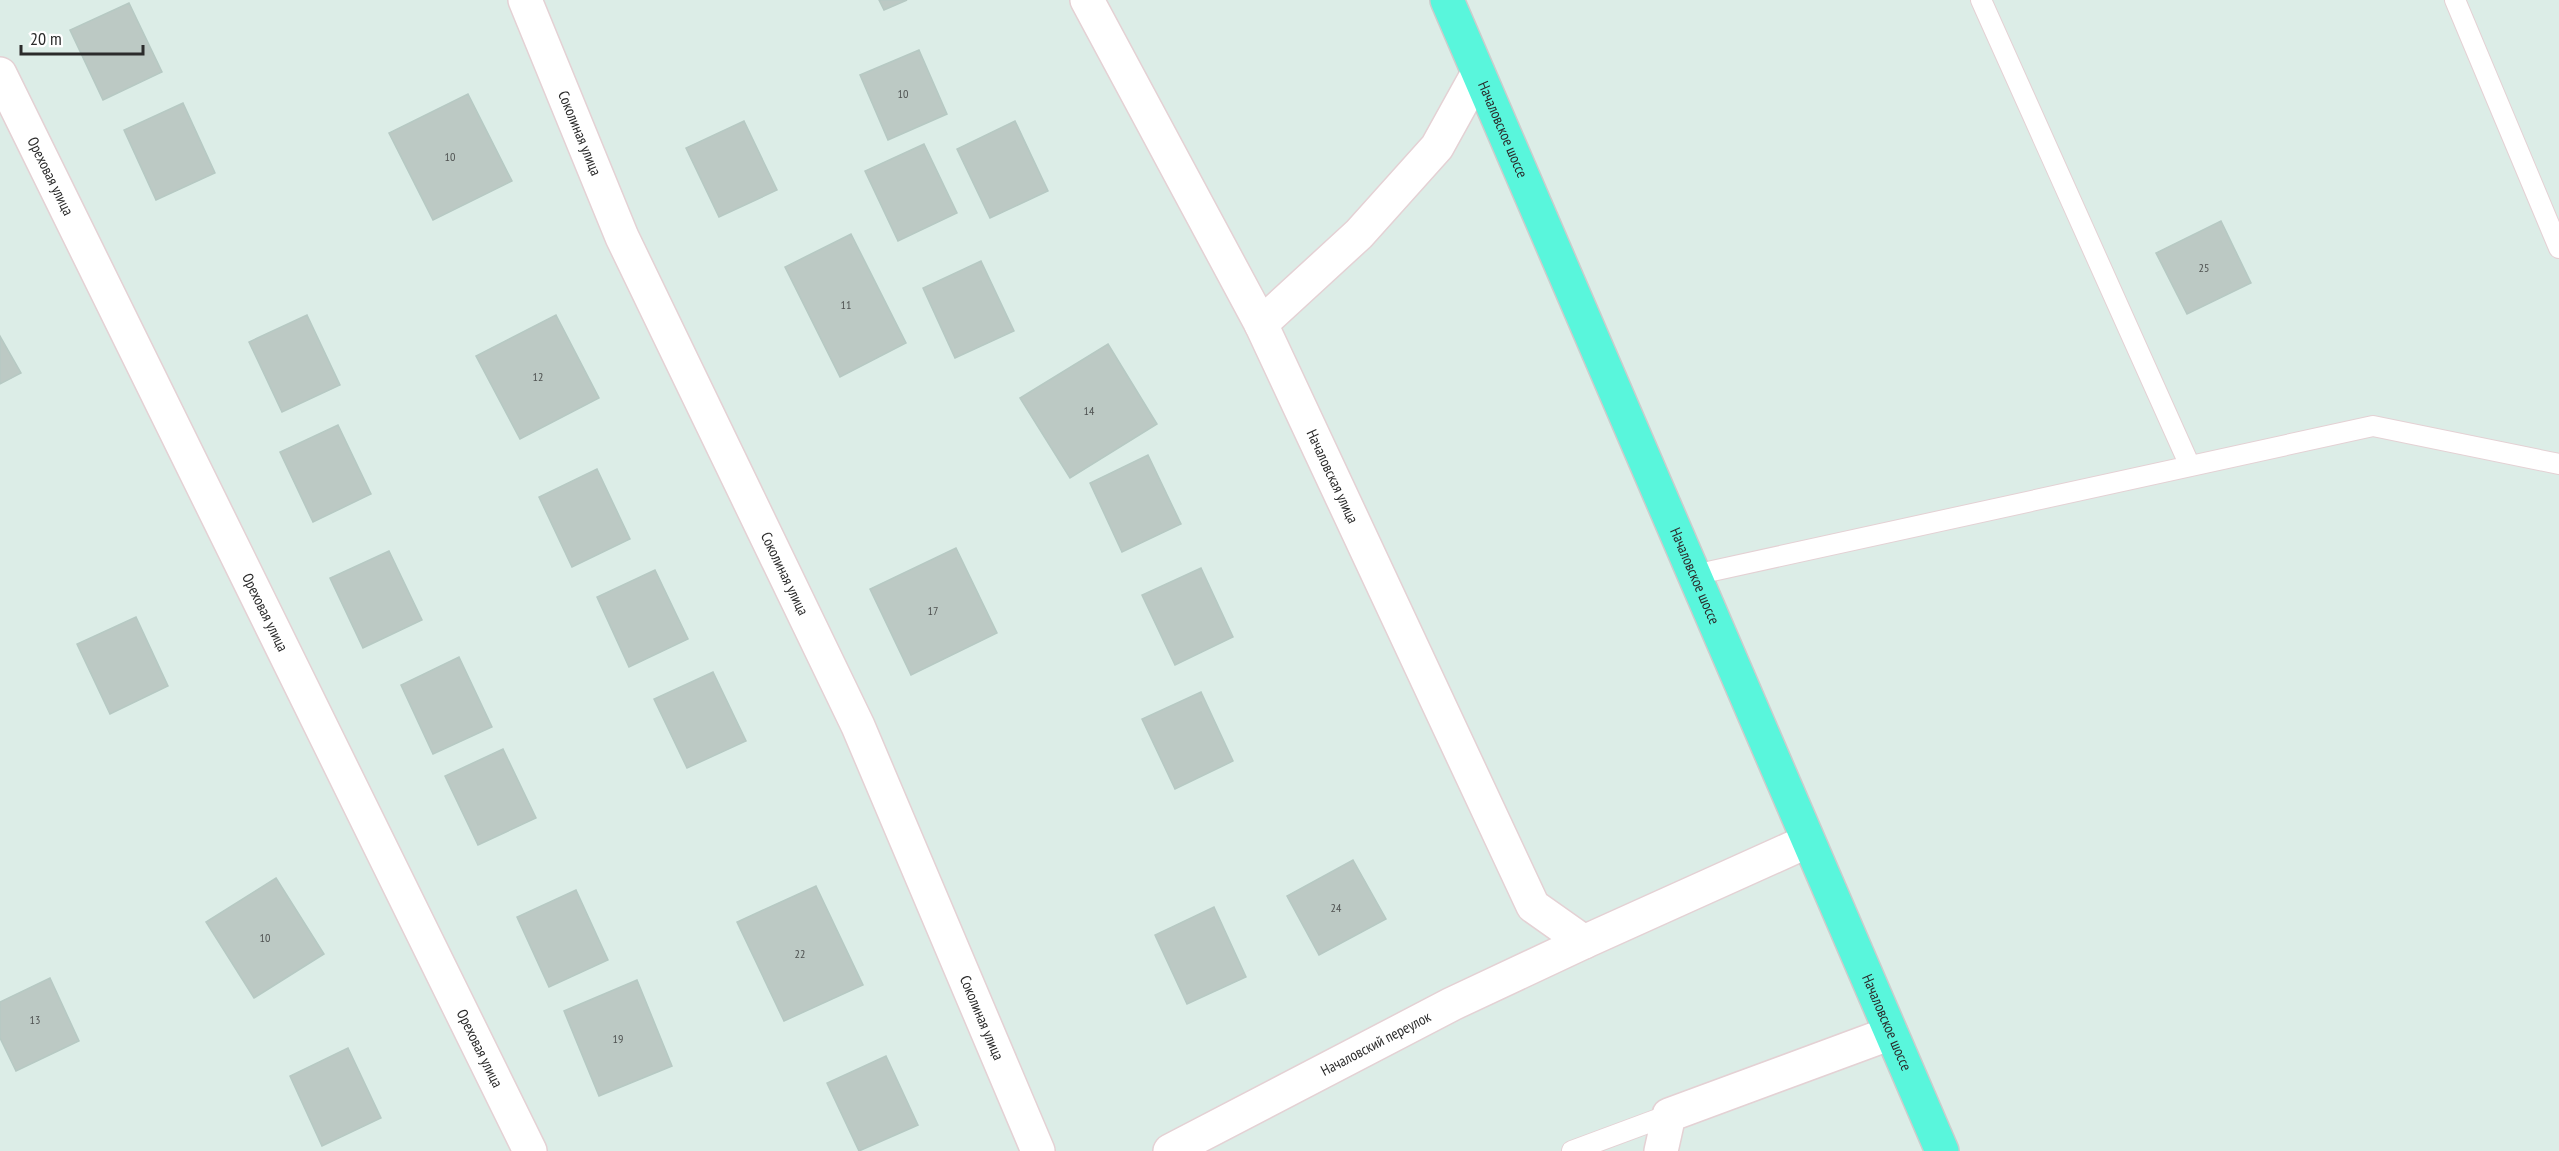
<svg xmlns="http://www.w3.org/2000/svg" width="2559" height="1151" font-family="'PT Sans Narrow',sans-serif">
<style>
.building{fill:#bcc9c4;stroke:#b6c9c3;stroke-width:1.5}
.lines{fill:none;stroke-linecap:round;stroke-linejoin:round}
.service-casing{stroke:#e4d1d4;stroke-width:22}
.minor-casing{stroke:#e4d1d4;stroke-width:36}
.primary-casing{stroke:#ccc;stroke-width:36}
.service{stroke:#fff;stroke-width:20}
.minor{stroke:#fff;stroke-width:33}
.primary{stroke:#59f6dc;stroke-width:33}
.labels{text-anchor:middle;stroke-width:6;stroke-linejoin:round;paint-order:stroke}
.number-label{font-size:12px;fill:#4f5251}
.street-label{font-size:15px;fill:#2b2b2b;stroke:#fff}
</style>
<rect width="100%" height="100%" fill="#dcede7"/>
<path class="building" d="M879 0H907L884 10Z
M129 3 162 72 103 100 70 30Z
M919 50 947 114 888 140 860 75Z
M468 94 512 181 433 220 389 133Z
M183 103 215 173 156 200 124 130Z
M744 121 777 190 719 217 686 148Z
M1015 121 1048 191 990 218 957 149Z
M924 144 957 213 898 241 865 171Z
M2221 221 2251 283 2187 314 2156 253Z
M851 234 906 343 840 377 785 267Z
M981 261 1014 331 955 358 923 288Z
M307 315 340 385 282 412 249 342Z
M556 315 599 398 520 439 476 356Z
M0 336 21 373 0 384Z
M1108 344 1157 424 1070 478 1020 398Z
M338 425 371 494 313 522 280 452Z
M1148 455 1181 524 1122 552 1090 483Z
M597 469 630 539 572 567 539 497Z
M956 548 997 633 911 675 870 589Z
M389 551 422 620 363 648 330 578Z
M1201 568 1233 637 1175 665 1142 595Z
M655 570 688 639 629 667 597 597Z
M136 617 168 686 110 714 77 644Z
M459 657 492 727 433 754 401 685Z
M713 672 746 741 687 768 654 699Z
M1201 692 1233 761 1175 789 1142 719Z
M503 749 536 818 478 845 445 776Z
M1353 860 1386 919 1319 955 1287 896Z
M276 878 324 954 254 998 206 922Z
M816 886 863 985 784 1021 737 922Z
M576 890 608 960 549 987 517 917Z
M1214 907 1246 977 1187 1004 1155 935Z
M50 978 79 1041 16 1071 0 1038V1002Z
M637 980 672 1066 599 1096 564 1011Z
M348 1048 381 1118 322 1146 290 1076Z
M886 1056 918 1125 859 1151 827 1083Z"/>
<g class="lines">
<defs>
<path id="service" d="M1981 0 2190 466
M2455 0 2559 248
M1694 575 2373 426 2559 464
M1572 1151 1669 1115"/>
<g id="minor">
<path id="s1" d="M525 0 622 237 858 726 1038 1151"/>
<path id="s2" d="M1087 0 1261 324 1533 906 1584 942"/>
<path id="s3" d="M0 74 530 1151"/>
<path d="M1261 324 1359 234 1437 147 1478 73"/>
<path id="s4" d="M1170 1151 1452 1004 1584 942 1808 841"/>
<path d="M1661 1151 1669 1115 1891 1033"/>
</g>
<g id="primary">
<path id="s5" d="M1447 0 1942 1151"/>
</g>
</defs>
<use href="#service" class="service-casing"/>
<use href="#minor" class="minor-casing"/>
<use href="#primary" class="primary-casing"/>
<use href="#service" class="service"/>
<use href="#minor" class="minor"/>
<use href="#primary" class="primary"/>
</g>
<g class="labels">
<g class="number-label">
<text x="903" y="98">10</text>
<text x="450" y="161">10</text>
<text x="2204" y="272">25</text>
<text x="846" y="309">11</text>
<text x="538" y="381">12</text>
<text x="1089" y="415">14</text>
<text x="933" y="615">17</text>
<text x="1336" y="912">24</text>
<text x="265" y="942">10</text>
<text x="800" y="958">22</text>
<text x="35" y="1024">13</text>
<text x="618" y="1043">19</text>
</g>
<g class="street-label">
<text dy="5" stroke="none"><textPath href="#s5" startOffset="141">Началовское шоссе</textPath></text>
<text dy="5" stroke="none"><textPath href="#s1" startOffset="144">Соколиная улица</textPath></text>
<text dy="5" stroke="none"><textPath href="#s3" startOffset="114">Ореховая улица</textPath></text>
<text dy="5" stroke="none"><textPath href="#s2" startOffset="536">Началовская улица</textPath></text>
<text dy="5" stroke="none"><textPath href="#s1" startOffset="630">Соколиная улица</textPath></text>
<text dy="5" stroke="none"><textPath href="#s5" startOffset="627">Началовское шоссе</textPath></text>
<text dy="5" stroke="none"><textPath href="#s3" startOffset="600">Ореховая улица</textPath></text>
<text dy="5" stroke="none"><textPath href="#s1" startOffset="1116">Соколиная улица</textPath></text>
<text dy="5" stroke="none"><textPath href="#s5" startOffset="1113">Началовское шоссе</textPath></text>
<text dy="5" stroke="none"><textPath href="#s4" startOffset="232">Началовский переулок</textPath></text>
<text dy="5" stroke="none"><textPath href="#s3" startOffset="1086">Ореховая улица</textPath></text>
</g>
</g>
<path d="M21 45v9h122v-9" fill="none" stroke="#2b2b2b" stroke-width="3"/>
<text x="30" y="45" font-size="18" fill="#2b2b2b" stroke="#ffffff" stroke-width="4.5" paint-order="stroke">20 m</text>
</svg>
